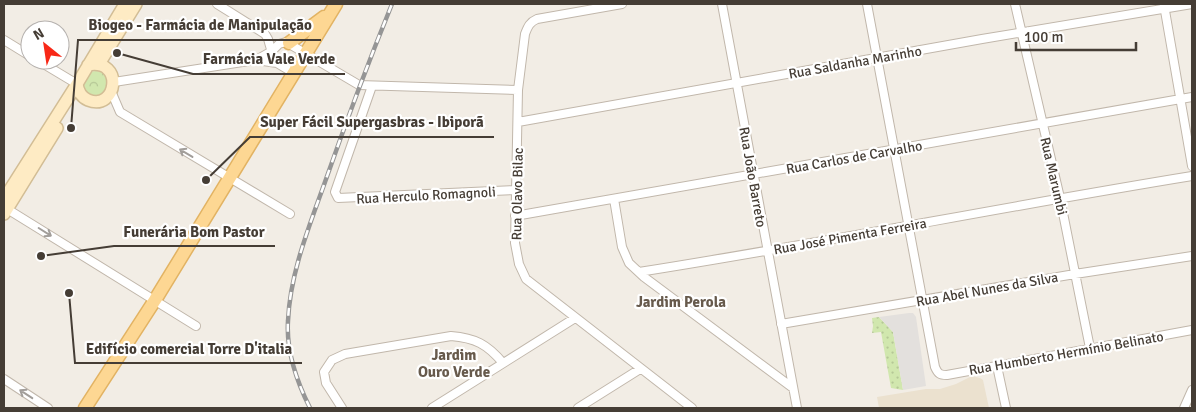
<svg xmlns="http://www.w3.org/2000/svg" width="1196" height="412" font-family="Signika,sans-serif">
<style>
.education{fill:#ebe1cf}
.grass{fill:url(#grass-dots)}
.forest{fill:url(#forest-crowns)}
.parking{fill:#e3e0dd}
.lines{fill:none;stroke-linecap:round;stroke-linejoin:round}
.minor-casing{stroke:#c1b7ab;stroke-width:10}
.secondary-casing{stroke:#d2bd95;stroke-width:14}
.primary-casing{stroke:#e2b363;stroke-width:15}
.minor{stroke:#fff;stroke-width:8}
.secondary{stroke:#feebc4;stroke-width:11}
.primary{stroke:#fdd793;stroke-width:12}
.rail-casing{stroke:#959595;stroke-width:4.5}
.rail{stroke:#fff;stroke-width:2.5;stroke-dasharray:8;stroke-linecap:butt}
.oneway{stroke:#a29e9a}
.labels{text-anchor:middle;stroke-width:4.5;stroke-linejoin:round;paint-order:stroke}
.street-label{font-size:14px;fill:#453d35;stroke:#fff}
.neighbourhood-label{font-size:15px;font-weight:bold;fill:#675a4c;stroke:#fff}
.leader{fill:none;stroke:#453d35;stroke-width:2}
.callout-dot{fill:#453d35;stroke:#fff;stroke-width:2}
.callout-label{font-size:15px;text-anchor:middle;font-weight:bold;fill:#453d35;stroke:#fff;stroke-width:4.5;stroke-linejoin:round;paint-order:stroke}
</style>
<defs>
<pattern id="grass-dots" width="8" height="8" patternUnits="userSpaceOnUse" patternTransform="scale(1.25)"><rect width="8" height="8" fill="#d1e7ae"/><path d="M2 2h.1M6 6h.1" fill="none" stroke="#b5c796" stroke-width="1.8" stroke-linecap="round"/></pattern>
<pattern id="forest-crowns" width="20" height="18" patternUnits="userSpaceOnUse" patternTransform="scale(1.25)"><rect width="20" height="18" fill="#d1e7ae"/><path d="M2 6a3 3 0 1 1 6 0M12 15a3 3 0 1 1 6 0" fill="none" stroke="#b5c796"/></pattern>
</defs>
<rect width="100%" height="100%" fill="#f2ede5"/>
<path class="education" d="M972 376 980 378 983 380 989 408H879L877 397 926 389H940L956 384Z"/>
<path class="grass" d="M879 317 893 332 903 390 891 388 881 332 872 333 873 326 872 318Z"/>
<path class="forest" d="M83 84a13 13 0 1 1 26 0a13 13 0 1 1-26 0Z"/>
<path class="parking" d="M909 313H913L916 317 926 386 903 390 893 332 879 317Z"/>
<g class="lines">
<defs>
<path id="minor" d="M217 4 265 34 268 39 272 53
M622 4 537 19C530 22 528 26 525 34L518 90 515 243 519 264 526 279 692 408
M722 4 797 408
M867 4 935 367C938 374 940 375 947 375L1192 330
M1015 4 1060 198 1090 348
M1164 5 1192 166
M4 40 30 56
M37 60 77 84
M256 60 272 51 279 44 286 42 359 85 518 90
M114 82 256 60 277 63 292 72
M372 86 335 192 338 198 516 190
M111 91 120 112 290 214
M518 122 982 39 1192 4
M614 199 622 247 629 263 644 277 793 388
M4 207 196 326
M515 216 1192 97
M639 272C824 243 1007 206 1192 176
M781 324 1075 274 1192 256
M997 366 1006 408
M4 379 48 408
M342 408 326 383 324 372 332 360 345 354 451 336C475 338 487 344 503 363
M432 408 575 318
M578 408 640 369
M1184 408 1192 390"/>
<path id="secondary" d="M99 64 136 4
M77 84C78 91 81 97 88 100 117 112 125 58 88 65
M4 199 77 84 125 4
M4 214 57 128"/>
<path id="primary" d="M289 43 324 17
M85 408 155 300 336 4"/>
</defs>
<use href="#minor" class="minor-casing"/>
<use href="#secondary" class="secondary-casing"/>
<use href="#primary" class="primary-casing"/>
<use href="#minor" class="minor"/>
<use href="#secondary" class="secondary"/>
<use href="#primary" class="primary"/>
<defs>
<path id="rail" d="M310 408C297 382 286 351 288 321 290 273 309 227 325 182 346 122 368 63 392 4"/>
</defs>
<use href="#rail" class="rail-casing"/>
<use href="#rail" class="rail"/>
</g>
<defs><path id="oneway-shaft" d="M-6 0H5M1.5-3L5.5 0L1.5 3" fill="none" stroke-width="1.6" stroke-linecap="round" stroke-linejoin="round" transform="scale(1.25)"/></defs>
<g class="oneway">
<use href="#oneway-shaft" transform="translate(186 153) rotate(-149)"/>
<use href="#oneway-shaft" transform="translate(45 232) rotate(32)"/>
<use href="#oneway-shaft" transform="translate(26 394) rotate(-147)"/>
</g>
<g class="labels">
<g class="street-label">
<text transform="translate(855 62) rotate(-10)" y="5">Rua Saldanha Marinho</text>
<text transform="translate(854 157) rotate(-10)" y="5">Rua Carlos de Carvalho</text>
<text transform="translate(1054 176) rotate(77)" y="5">Rua Marumbi</text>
<text transform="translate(753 177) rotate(80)" y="5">Rua João Barreto</text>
<text transform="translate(517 194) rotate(-89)" y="5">Rua Olavo Bilac</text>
<text transform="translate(426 195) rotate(-3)" y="5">Rua Herculo Romagnoli</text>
<text transform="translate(850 236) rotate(-10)" y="5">Rua José Pimenta Ferreira</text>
<text transform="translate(987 289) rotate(-10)" y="5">Rua Abel Nunes da Silva</text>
<text transform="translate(1066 353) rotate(-10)" y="5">Rua Humberto Hermínio Belinato</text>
</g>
<g class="neighbourhood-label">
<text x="681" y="307">Jardim Perola</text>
<text x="454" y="360">Jardim<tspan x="454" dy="17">Ouro Verde</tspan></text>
</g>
</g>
<path class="leader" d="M71 128L78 40H321M117 53L193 74H345M206 180L250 137H494M41 256L114 246H275M69 293L75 363H302"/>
<g class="callout-dot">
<circle cx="71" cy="128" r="5"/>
<circle cx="117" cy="53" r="5"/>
<circle cx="206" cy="180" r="5"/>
<circle cx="41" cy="256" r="5"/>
<circle cx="69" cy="293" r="5"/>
</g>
<g class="callout-label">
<text x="200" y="30">Biogeo - Farmácia de Manipulação</text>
<text x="269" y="64">Farmácia Vale Verde</text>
<text x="372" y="127">Super Fácil Supergasbras - Ibiporã</text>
<text x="194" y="237">Funerária Bom Pastor</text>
<text x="189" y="354">Edifício comercial Torre D'italia</text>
</g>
<rect width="1196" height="412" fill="none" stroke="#453d35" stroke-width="10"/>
<g transform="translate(45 45) rotate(330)"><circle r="24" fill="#ffffff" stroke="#b5b1ae"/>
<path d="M0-4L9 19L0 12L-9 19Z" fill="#f82817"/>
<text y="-8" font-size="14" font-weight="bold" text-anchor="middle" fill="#453d35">N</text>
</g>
<path d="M1016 42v8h120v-8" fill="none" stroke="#453d35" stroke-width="2.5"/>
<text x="1024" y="42" font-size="15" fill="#453d35" stroke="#ffffff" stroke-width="4" paint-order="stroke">100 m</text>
</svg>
